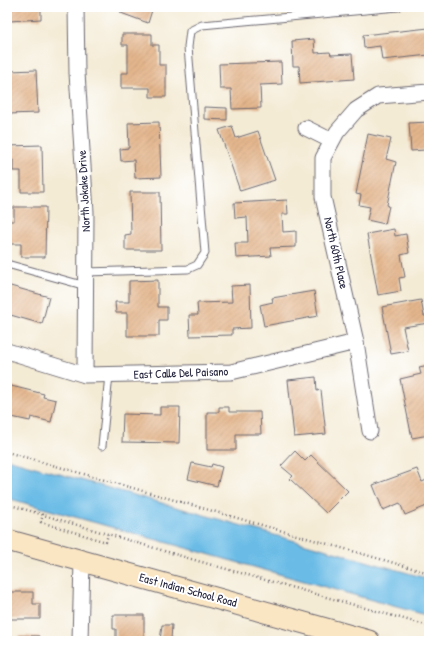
<svg xmlns="http://www.w3.org/2000/svg" width="436" height="648" font-family="'Patrick Hand',sans-serif">
<style>
.water{fill:#6abce6;stroke:#466f90}
.building{fill:url(#building-hatch)}
.lines{fill:none;stroke-linecap:round;stroke-linejoin:round}
.lane-casing{stroke:#6c6871;stroke-width:9}
.street-casing{stroke:#6c6871;stroke-width:17}
.secondary-casing{stroke:#6c6871;stroke-width:23}
.path{stroke:#6c6871;stroke-width:2.5;stroke-dasharray:1 3;stroke-linecap:butt}
.lane{stroke:#fff;stroke-width:7}
.street{stroke:#fff;stroke-width:15}
.secondary{stroke:#fbe6c3;stroke-width:21}
.labels{text-anchor:middle;stroke-width:4;stroke-linejoin:round;paint-order:stroke}
.street-label{font-size:12px;fill:#22223b;stroke:#fff}
</style>
<defs>
<pattern id="building-hatch" width="6" height="6" patternUnits="userSpaceOnUse"><rect width="6" height="6" fill="#e4b68c"/><path d="M-1 1l2-2M0 6l6-6M5 7l2-2" fill="none" stroke="#c39c7a"/></pattern>
</defs>
<rect width="100%" height="100%" fill="#fff"/>
<filter id="ink" filterUnits="userSpaceOnUse"><feTurbulence type="fractalNoise" baseFrequency=".025" numOctaves="2"/><feDisplacementMap in="SourceGraphic" scale="8" xChannelSelector="R" yChannelSelector="G"/><feConvolveMatrix kernelMatrix="1 2 1 2 8 2 1 2 1" color-interpolation-filters="sRGB"/></filter>
<filter id="wash" filterUnits="userSpaceOnUse"><feTurbulence type="fractalNoise" baseFrequency=".012" numOctaves="4" result="noise"/><feDisplacementMap in="SourceGraphic" scale="16" xChannelSelector="R" yChannelSelector="G"/><feGaussianBlur stdDeviation="0.9" result="paint"/><feColorMatrix in="noise" values="0 0 0 0 0 0 0 0 0 0 0 0 0 0 0 0 0 1.4 0 .05"/><feComposite in="paint" operator="in"/></filter>
<g filter="url(#wash)">
<rect width="100%" height="100%" fill="#f4ebd5"/>
<path class="water" d="M7 459 429 579V616L7 498Z"/>
<g id="blocks">
<path class="building" d="M7 7H41V19L10 21 7 20Z
M120 7H153L148 23 121 13Z
M429 28V55L382 60 380 46 364 48 363 35Z
M122 34H152V45H159V65H166V97H150V88H121V73H128V45H122Z
M314 39 315 53 330 52 331 55 352 54 354 79 300 83 299 66H293L292 41Z
M281 62 282 84 260 85 261 108 232 109 231 89H220L219 64Z
M36 70 38 113 7 114V86H11L10 71Z
M204 107 227 108V120L204 119Z
M159 122 161 177 135 178 134 160 121 161 120 149 129 148 128 123Z
M429 122V156H425V150L411 151 409 123Z
M232 126 236 138 258 131 275 180 240 191 219 130Z
M368 134 391 139 386 159 396 162 387 205 389 206 385 224 367 220 370 207 359 205 361 195 356 194Z
M42 145 43 192H21V171H13V160H7V146Z
M130 192H160L161 250H125V235L131 234Z
M287 200 288 214H282L283 232 296 231V247L270 248 271 256 236 258 235 243H248L247 217 235 218 234 203Z
M14 207H46L45 257H21V244H7V221H14Z
M394 229 395 236 406 234 409 253 401 255 405 277 399 278 401 291 378 295 367 234Z
M158 280V307H167V320H159V336H127V313H116L115 302H129V281Z
M7 285 49 297 42 324 7 314Z
M250 285 251 328 232 329V335L190 336 189 315H198L197 303 232 302 231 286Z
M314 291 318 316 264 326 260 305 273 302 272 298Z
M421 300 424 316H429V323L403 327 408 351 391 354 382 307Z
M429 365V435L412 438 400 379 421 374 419 367Z
M316 377 317 391 321 390 326 434 294 437 288 380Z
M7 385 44 394 43 397 56 400 51 422 31 417 30 421 7 416Z
M160 407H180L179 443 122 442 123 414 160 415Z
M219 407H229V412H260L261 434H236V450H207V412H219Z
M295 451 305 461 311 455 348 491 326 513 290 479 293 476 281 466Z
M192 463 211 467 212 464 222 467 217 486 188 479Z
M417 469 422 482 429 479V505L405 515 400 503 383 510 373 485Z
M7 592H33V604H40V619H7Z
M113 615H144V641H116V629H113Z
M162 625H172L171 639 184 641H160Z
M19 636H39V641H19Z"/>
</g>
</g>
<g filter="url(#ink)">
<use href="#blocks" fill-opacity="0" stroke="#6c6871" stroke-width="1"/>
<g class="lines">
<defs>
<path id="lane" d="M7 264 86 286
M86 272 188 269 197 265 205 253 188 47 190 31 202 25 398 7
M102 446 109 375"/>
<path id="street" d="M76 7 77 73 86 212 85 375
M306 128 332 141
M7 351 85 375 231 372 356 342
M370 431 356 342 323 197V158L337 132 356 110 378 96 429 92
M80 641 82 561"/>
<path id="secondary" d="M7 540 369 641"/>
</defs>
<use href="#lane" class="lane-casing"/>
<use href="#street" class="street-casing"/>
<use href="#secondary" class="secondary-casing"/>
<path class="path" d="M7 452 429 573
M7 504 198 561 429 626
M43 514 41 522 106 542 108 534"/>
<use href="#lane" class="lane"/>
<use href="#street" class="street"/>
<use href="#secondary" class="secondary"/>
</g>
</g>
<g class="labels">
<g class="street-label">
<text transform="translate(84 191) rotate(-93)" y="4">North Jokake Drive</text>
<text transform="translate(336 253) rotate(77)" y="4">North 60th Place</text>
<text transform="translate(181 373) rotate(-2)" y="4">East Calle Del Paisano</text>
<text transform="translate(188 590) rotate(15)" y="4">East Indian School Road</text>
</g>
</g>
<rect width="436" height="648" fill="none" stroke="#fff" stroke-width="24"/>
</svg>
